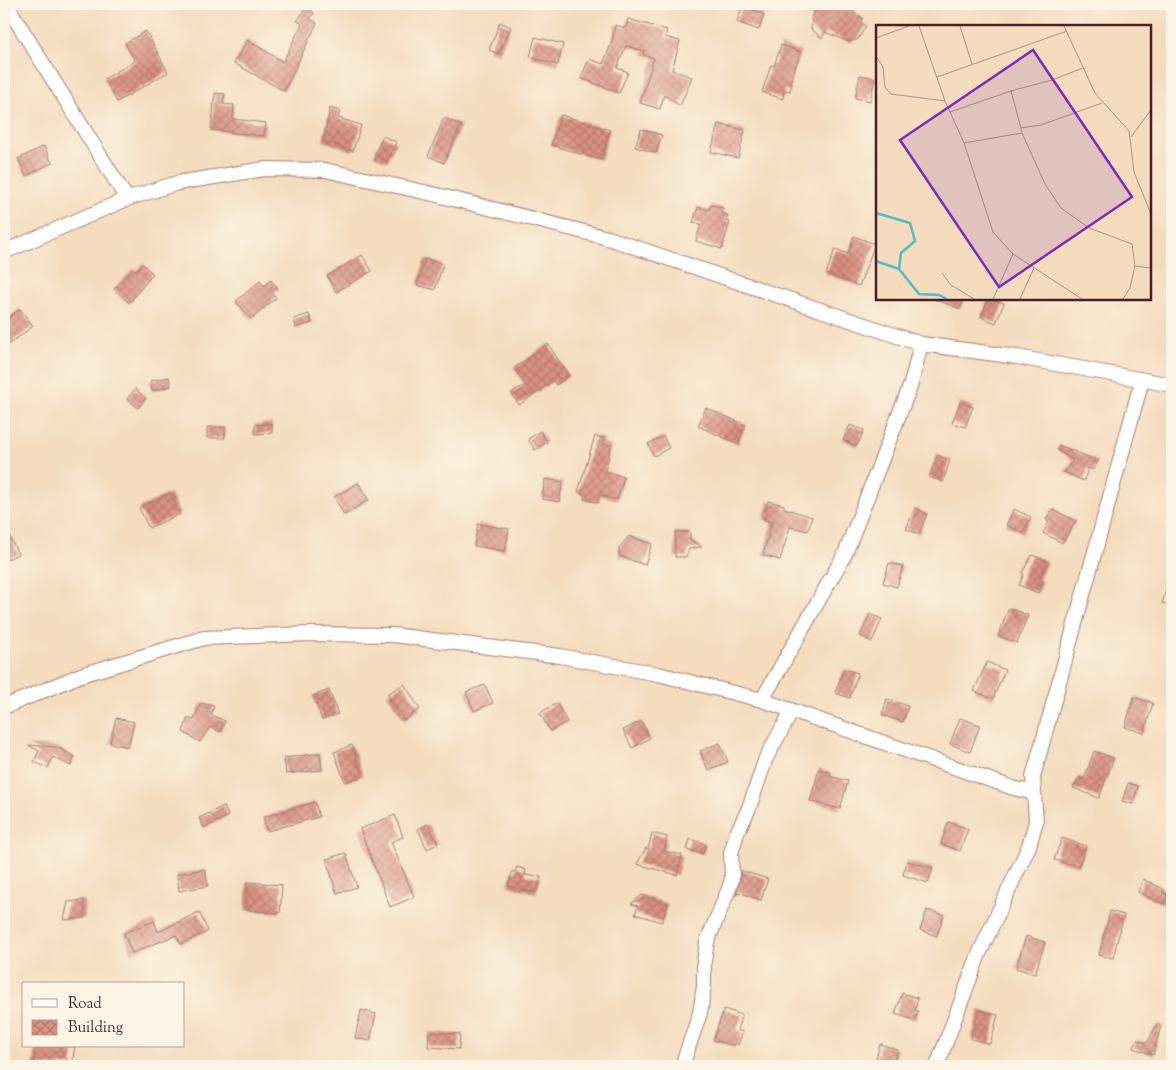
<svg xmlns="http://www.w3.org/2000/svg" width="1176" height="1070" font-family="'Sorts Mill Goudy',serif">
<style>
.building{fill:url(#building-cross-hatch)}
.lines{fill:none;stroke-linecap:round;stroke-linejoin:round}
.minor-casing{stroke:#9f7e74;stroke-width:16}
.minor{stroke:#fff;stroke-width:14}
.inset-river{fill:none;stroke:#4fbbcb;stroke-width:2.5}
.inset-road{fill:none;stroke:#b09083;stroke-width:1}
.view{fill:#7b2cbf;fill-opacity:0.15;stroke:#7b2cbf;stroke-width:2.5}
.inset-edge{fill:none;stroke:#4a1f2b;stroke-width:2.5}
</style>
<defs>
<pattern id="building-cross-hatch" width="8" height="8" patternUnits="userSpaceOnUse" patternTransform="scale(1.25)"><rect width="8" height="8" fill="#db9281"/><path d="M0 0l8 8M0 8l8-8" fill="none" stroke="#b4776a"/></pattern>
</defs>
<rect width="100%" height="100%" fill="#fcf5e5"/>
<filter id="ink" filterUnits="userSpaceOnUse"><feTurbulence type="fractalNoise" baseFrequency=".02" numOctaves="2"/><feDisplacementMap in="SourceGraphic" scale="10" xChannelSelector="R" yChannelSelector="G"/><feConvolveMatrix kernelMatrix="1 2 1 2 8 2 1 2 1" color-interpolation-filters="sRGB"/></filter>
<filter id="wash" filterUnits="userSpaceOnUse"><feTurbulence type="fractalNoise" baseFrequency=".0096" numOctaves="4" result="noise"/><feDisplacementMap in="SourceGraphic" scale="20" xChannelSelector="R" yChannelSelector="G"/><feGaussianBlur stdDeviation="1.12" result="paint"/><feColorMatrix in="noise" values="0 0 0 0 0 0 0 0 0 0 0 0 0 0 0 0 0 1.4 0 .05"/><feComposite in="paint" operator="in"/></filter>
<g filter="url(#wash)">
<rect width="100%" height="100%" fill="#f4dcbd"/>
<g id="blocks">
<path class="building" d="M819 4H840L863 18 860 22 866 26 858 39 849 42 825 32 822 38 811 29 812 16Z
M742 7 764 14 759 30 737 22Z
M306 8 314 13 310 19 317 23 284 91 234 63 247 40 283 62 302 24 297 21Z
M628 19 667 30 665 37 680 41 672 70 692 77 680 106 664 95 660 109 640 103 654 58 643 55 644 51 626 46 617 68 628 72 619 93 581 78 589 59 603 64 612 42 615 25 626 28Z
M500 22 511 27 499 54 489 50Z
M146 31 168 72 117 102 104 79 135 61 125 43Z
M535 37 563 44 558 65 530 57Z
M781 45 801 52 790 82 792 83 790 91 784 90 783 99 762 92 771 65 774 66Z
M860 75 875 78 870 101 855 98Z
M215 93 225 94 223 104 234 105 233 119 266 123 264 136 211 130Z
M330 108 340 111 338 118 361 125 353 151 323 141Z
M561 115 610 130 601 160 551 145Z
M444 118 461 125 444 163 428 156Z
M718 124 745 130 738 158 711 152Z
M641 129 662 135 656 153 635 147Z
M383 136 396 142 387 162 374 155Z
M44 146 52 163 26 176 18 159Z
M711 205 723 208 721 213 728 215 726 221 730 222 722 249 696 241 701 224 693 222 698 207 709 210Z
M854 236 875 244 859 286 826 274 835 249 848 254Z
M362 255 372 271 336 292 327 276Z
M425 259 443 264 435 290 417 285Z
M143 264 153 274 129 303 114 289 133 269 137 270Z
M271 280 278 288 272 293 276 298 251 319 236 301 260 281 264 286Z
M934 299H964L960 309Z
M988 299 1004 303 996 323 981 317Z
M20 309 33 326 4 348V321Z
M309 314 312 323 296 328 294 319Z
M548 344 569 376 556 385 553 381 519 405 511 393 525 385 514 368Z
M169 377 171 386 152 391 150 381Z
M135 389 146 398 138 408 127 399Z
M960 402 973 407 965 427 952 423Z
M706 408 746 425 738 444 698 426Z
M272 423V433L255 434V425Z
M850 425 864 430 857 446 843 440Z
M207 427H225V438H207Z
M540 431 547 442 535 450 528 439Z
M595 436 605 439 603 444 611 446 605 471 624 477 617 500 600 495 598 503 584 499 585 495 578 492Z
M663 436 669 448 654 456 648 444Z
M1059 445 1098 461 1093 470 1088 468 1084 481 1064 472 1073 460 1057 450Z
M937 455 950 460 943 482 929 477Z
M545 479 563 482 559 502 542 499Z
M358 483 369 500 344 515 334 497Z
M170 493 180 514 149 528 139 508Z
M768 501 784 505V508L812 517 808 531 790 527 780 560 763 555 772 522 764 520Z
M915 508 927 514 919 534 906 529Z
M1014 509 1031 517 1023 533 1006 525Z
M1052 509 1076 521 1062 543 1043 533 1049 522 1046 520Z
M4 524 18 554 4 561Z
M478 524 509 529 505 551 474 546Z
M675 532H690V539L702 547 689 549 686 557H675Z
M629 536 652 544 645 565 619 556V548Z
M1032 555 1047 561 1039 580 1043 582 1038 593 1019 585 1024 574 1022 573Z
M889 563 903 566 897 587 883 583Z
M1170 577H1172V606L1162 603Z
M1009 608 1028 615 1017 643 998 636Z
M870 614 882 619 872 642 860 636Z
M987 662 1005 670 993 699 974 691Z
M844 669 858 673 850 698 835 693Z
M404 684 420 709 404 720 387 694Z
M485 685 493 703 474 711 466 692Z
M329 690 338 714 322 720 313 696Z
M1134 697 1153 703 1144 733 1125 727Z
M887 699 908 706 903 722 882 715Z
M201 703 214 706 211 715 225 721 220 732 210 727 200 742 183 732 188 718 194 720Z
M557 703 567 722 550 731 540 713Z
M116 718 134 722 128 747 110 743Z
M960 718 980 725 970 752 950 744Z
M641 721 650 738 632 748 623 730Z
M720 743 728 762 708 770 700 751Z
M28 745 57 747 75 757 71 766 53 757 48 768 34 762 39 751Z
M352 745 363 776 345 782 334 752Z
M1094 751 1114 758 1099 798 1073 788 1079 777 1084 779Z
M320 753 322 770 286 774 284 758Z
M819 769 831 773 830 776 848 781 840 809 810 801Z
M1128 783 1138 786 1133 804 1122 801Z
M315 802 319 817 267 831 263 817Z
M224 806 228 816 204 828 199 818Z
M395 815 403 837 391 842 414 897 390 907 360 829Z
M948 822 968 829 960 851 941 844Z
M428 824 438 844 427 849 418 829Z
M652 833 667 837 664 851 682 855 677 875 637 864 646 848 648 849Z
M1062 838 1086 846 1079 866 1054 860Z
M690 839 706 844 703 854 687 850Z
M346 853 357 887 337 893 326 859Z
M907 861 933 868 928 883 903 875Z
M517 867 526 870 525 875 541 877 536 893 508 886 512 872H515Z
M205 869 208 886 179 891 177 874Z
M740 870 768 879 761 900 738 892 736 896 741 879Z
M1143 879 1164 889 1163 892 1168 895 1163 904 1138 892Z
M247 882 282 885 280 913 245 910Z
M642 895 668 904 662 922 635 914 638 906 631 904Z
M84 900 85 918 64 920 68 902Z
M927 910 944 915 937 936 920 930Z
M1110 911 1124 915 1113 958 1099 955Z
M199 912 208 931 181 944 176 935 132 953 124 933 154 921 158 932Z
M1026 936 1045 942 1035 974 1016 968Z
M902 993 918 998 915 1010 918 1011 915 1020 895 1014Z
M724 1009 742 1015 737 1030 743 1032 738 1045 735 1043 734 1046 713 1040Z
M361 1010 376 1014 370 1041 355 1038Z
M979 1010 998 1015 990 1044 971 1039Z
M1157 1024 1161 1026 1153 1055 1134 1048 1137 1040 1147 1043Z
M429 1032 460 1034 459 1049 428 1047Z
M880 1044 898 1050 892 1066H874Z
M36 1046H75L72 1066H33Z"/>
</g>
</g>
<g filter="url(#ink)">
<use href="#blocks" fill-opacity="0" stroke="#9f7e74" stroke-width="1"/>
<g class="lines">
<defs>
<path id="minor" d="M6 4 127 199
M4 252 127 199 177 183 264 169 325 170 433 194 608 238 921 344 1017 357 1172 385
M762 700 1013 788 1034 793 1036 821 1029 846 979 954 937 1066
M4 707 81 675 204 638 310 634 393 635 560 656 658 674 762 700 845 554 911 384 921 344
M1034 793 1033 777 1142 380
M682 1066 700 1013 704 986V961L707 942 730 886 732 877 731 853 737 833 749 808 766 758 792 711"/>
</defs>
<use href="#minor" class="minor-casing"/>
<use href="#minor" class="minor"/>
</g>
</g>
<g transform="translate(876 25)">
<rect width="275" height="275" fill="#f4dcbd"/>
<path class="inset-river" d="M0 188 34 198 39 216 25 228 23 244 43 269 63 270 71 274M0 236 23 244"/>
<path class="inset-road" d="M43 1 69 76 88 118 117 207 137 229 206 274M84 1 96 39M188 1 219 68 253 106 258 147 275 189M0 13 33 1M0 31 7 42 9 62 15 69 69 76M61 52 191 6M74 87 135 66M145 103 165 100 226 78M146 107 135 66 176 55 207 43M255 112 275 85M88 118 146 108 169 159 185 183 213 203 256 219 259 241 254 263 247 274M259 241 275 243M66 248 75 260 98 274M117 274 137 229M144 274 158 243"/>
<path class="view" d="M157 25 256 172 123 262 24 115Z"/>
<rect width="275" height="275" class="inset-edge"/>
</g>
<rect width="1176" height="1070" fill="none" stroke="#fcf5e5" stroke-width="20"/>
<rect x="22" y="982" width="162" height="65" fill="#fcf5e5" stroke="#b59f9b"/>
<rect x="32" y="999" width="25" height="8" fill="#ffffff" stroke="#b59f9b"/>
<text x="68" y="1008" font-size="15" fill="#4a1f2b">Road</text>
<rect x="32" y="1020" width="25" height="15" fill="url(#building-cross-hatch)" stroke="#b59f9b"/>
<text x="68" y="1032" font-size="15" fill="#4a1f2b">Building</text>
</svg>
